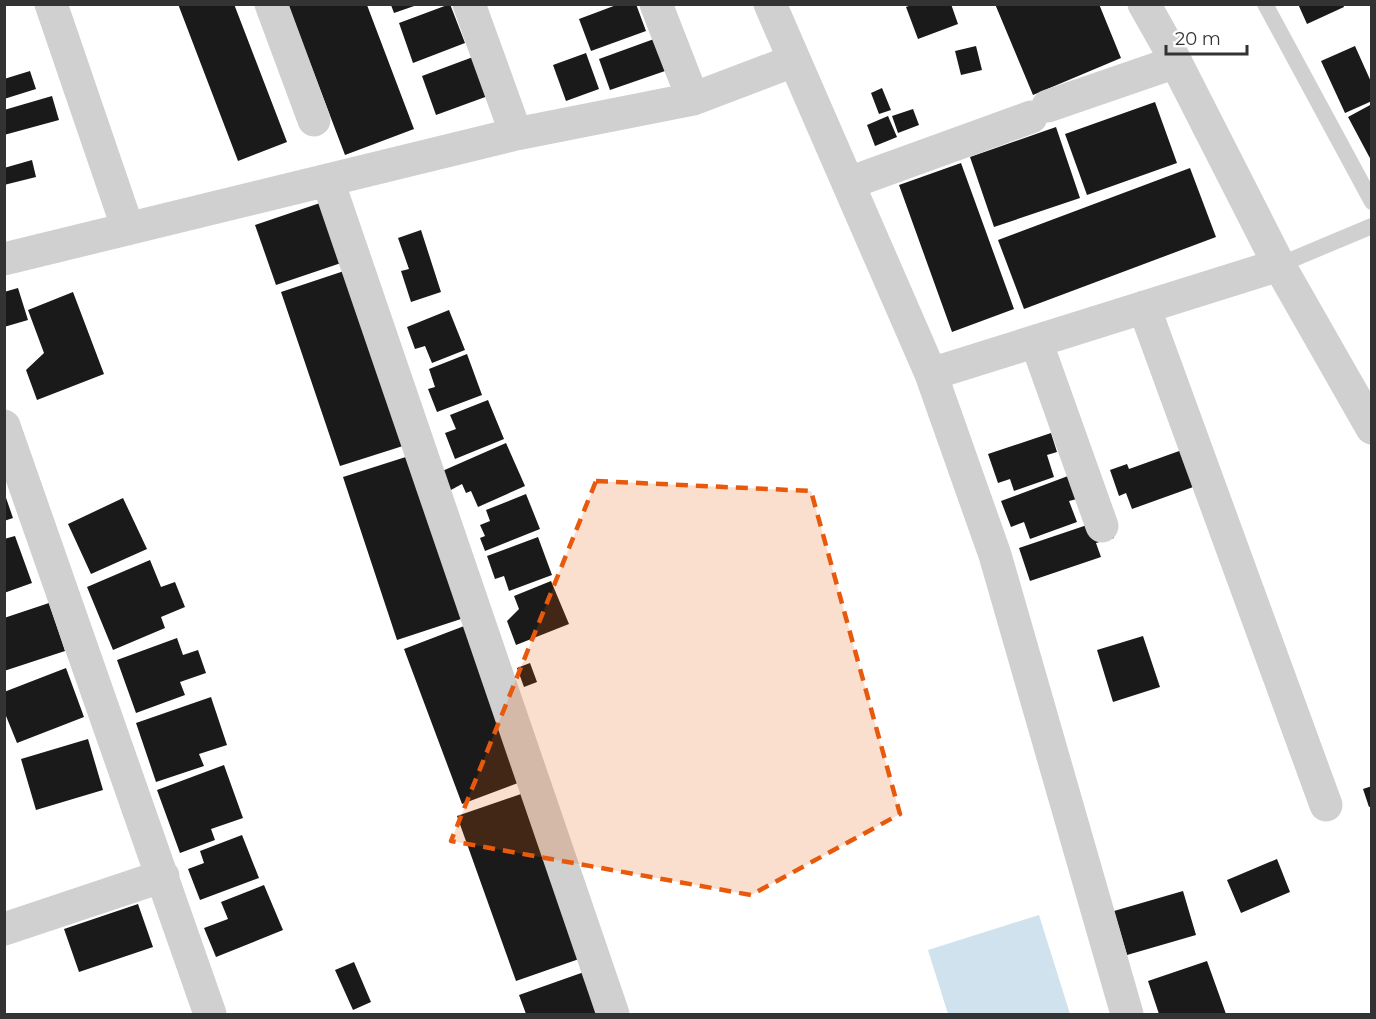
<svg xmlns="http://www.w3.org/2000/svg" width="1376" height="1019" font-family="Montserrat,sans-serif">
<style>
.water{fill:#cfe2ee}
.building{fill:#1a1a1a}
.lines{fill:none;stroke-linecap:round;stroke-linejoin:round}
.lane{stroke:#d0d0d0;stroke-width:16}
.street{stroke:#d0d0d0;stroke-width:33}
.marked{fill:#e8590c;fill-opacity:0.2;stroke:#e8590c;stroke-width:4.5;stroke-dasharray:12 8;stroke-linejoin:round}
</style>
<rect width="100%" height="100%" fill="#fff"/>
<path class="water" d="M1039 915 1070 1014H948L928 950Z"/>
<path class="building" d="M178 4H234L287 142 238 161Z
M450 4 465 43 413 63 399 23Z
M619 4H636L646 31 591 51 579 19Z
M914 4H951L958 24 918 39 906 7Z
M995 4H1099L1121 58 1033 95Z
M1298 4H1343L1344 7 1307 24Z
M288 5H367L414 129 345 155Z
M391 5H417L394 13Z
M654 39 665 71 610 90 599 59Z
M976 46 982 70 961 75 955 51Z
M1355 46 1372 84V101L1345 113 1321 61Z
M586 53 599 89 566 101 553 65Z
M473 57 488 96 436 115 422 76Z
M30 71 36 89 4 99V79Z
M882 88 891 110 879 114 871 93Z
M52 96 59 120 4 135V110Z
M1155 102 1177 163 1087 195 1065 134Z
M1372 104V162L1348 117Z
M913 109 919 125 898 133 892 116Z
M888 116 897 137 875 146 867 125Z
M1056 127 1080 198 994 227 970 157Z
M32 160 36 177 4 185V168Z
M961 163 1014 309 952 332 899 185Z
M1190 168 1216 237 1024 309 998 240Z
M323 202 344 262 276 285 255 225Z
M421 230 441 292 411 302 401 271 409 269 398 238Z
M347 270 406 445 340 466 281 292Z
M18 288 28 320 4 327V292Z
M73 292 104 374 37 400 26 370 44 353 28 310Z
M449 310 465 350 432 363 425 346 415 349 407 327Z
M467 354 482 395 437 412 428 389 435 387 429 369Z
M488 400 504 439 455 459 445 433 456 429 450 415Z
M1051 433 1057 452 1047 455 1054 477 1014 491 1010 479 998 483 988 454Z
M506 443 525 486 478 507 471 491 466 493 462 484 449 491 440 472Z
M1182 450 1196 486 1132 509 1126 493 1119 496 1110 470 1127 464 1129 469Z
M412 455 467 617 397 640 343 477Z
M1068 476 1077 499 1069 501 1077 522 1030 539 1024 522 1011 527 1001 501Z
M4 492 13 518 4 521Z
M526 494 540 529 485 551 480 538 485 536 480 525 490 521 486 510Z
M123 498 147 549 91 574 68 524Z
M1090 524 1110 526 1114 538 1096 543 1101 557 1030 581 1019 548Z
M15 536 32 583 4 593V539Z
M538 537 552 575 509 591 504 576 495 579 487 556Z
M150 560 161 587 175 582 185 607 161 617 165 628 113 650 87 587Z
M551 581 569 624 516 645 507 621 519 609 514 596Z
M49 603 65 651 4 671V618Z
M472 623 531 778 462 804 404 649Z
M1143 636 1160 687 1113 702 1097 650Z
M177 638 183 655 198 650 206 673 180 682 185 695 136 713 117 660Z
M530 663 537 682 524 687 517 668Z
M66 668 84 717 17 743 4 711V692Z
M211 697 227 745 199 754 204 766 156 782 136 723Z
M88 739 103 790 36 810 21 759Z
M224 765 243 818 211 829 215 840 180 853 157 790Z
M1372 786V806L1369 807 1363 789Z
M521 794 579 959 516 981 457 816Z
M242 835 259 878 200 900 188 869 204 863 200 851Z
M1277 859 1290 892 1241 913 1227 880Z
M264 885 283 930 216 957 204 928 228 919 221 902Z
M1183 891 1196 935 1127 955 1114 911Z
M138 904 153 947 79 972 64 929Z
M1207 961 1226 1014H1159L1148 981Z
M354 962 371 1002 353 1010 335 970Z
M584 972 599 1014H526L519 995Z"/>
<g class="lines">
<path class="lane" d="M1265 4 1372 202
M1279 265 1372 226"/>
<path class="street" d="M51 4 128 229
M271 4 314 120
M469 4 516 134
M656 4 693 99
M770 4 931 374 995 555 1127 1014
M1144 4 1166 43 1279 265 1372 428
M1048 106 1176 62
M328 181 613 1014
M849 183 1031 117
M4 259 516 134 693 99 793 61
M1144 307 1326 805
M1036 341 1102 526
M931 374 1279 265
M4 426 210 1014
M4 929 163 876"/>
</g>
<path class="marked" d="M596 481 811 491 900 814 751 895 451 841Z"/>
<rect width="1376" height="1019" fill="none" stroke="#333333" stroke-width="12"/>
<path d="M1166 45v9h81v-9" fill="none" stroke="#333333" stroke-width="3"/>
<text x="1175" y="45" font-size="18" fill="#333333" stroke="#ffffff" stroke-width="4.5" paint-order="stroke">20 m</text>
</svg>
